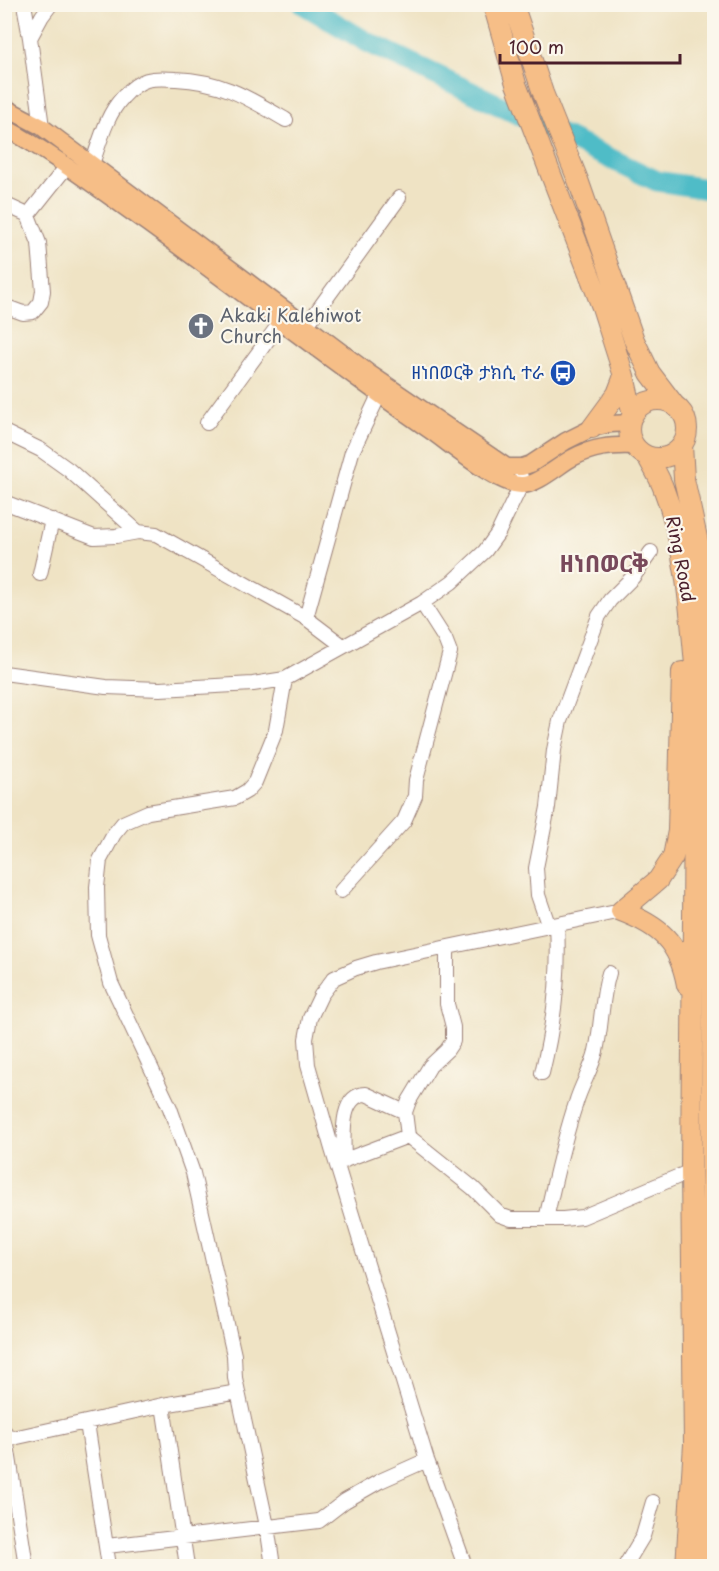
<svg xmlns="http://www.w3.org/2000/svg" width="719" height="1571" font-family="'Playpen Sans','Noto Sans Ethiopic',sans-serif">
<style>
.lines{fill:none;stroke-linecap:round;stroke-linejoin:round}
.river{stroke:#4fbcc7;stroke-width:21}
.minor-casing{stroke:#9c8178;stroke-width:16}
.major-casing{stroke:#9c8178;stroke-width:19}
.highway-casing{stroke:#9c8178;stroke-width:22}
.minor{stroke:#fff;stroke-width:14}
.major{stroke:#f6be87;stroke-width:16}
.highway{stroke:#f6be87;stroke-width:20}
.labels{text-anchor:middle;stroke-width:4.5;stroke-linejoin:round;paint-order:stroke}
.worship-label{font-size:18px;fill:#5b616d;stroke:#fbf7ec;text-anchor:start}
.transit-label{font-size:18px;fill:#164399;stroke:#fbf7ec;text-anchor:end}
.street-label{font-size:18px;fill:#4a1f2b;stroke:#fbf7ec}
.district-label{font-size:24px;font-weight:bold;fill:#78495b;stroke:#fbf7ec}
</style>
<rect width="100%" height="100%" fill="#fbf7ec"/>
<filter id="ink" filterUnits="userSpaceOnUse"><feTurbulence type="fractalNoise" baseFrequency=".0167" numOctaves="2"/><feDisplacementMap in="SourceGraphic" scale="12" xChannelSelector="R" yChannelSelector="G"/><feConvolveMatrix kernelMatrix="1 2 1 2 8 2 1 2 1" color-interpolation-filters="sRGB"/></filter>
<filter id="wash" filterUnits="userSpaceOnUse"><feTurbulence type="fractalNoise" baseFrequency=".008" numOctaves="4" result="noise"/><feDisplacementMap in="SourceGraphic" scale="24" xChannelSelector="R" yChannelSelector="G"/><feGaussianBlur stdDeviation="1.35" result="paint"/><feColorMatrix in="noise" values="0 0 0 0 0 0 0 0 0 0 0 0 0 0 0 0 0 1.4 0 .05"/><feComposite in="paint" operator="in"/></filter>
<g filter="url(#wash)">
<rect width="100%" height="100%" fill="#efe3c4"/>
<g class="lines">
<path class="river" d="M303 4 367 42 657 181 714 190"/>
</g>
</g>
<g filter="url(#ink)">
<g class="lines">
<defs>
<path id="minor" d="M24 4 30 38
M42 127 30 38 42 16 51 4
M92 164C100 142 106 115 123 97 140 78 151 77 176 79 222 81 247 97 286 120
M4 204 28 215 39 243 43 291 41 302 33 312 23 313 4 306
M28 215 67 166
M307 325 399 198
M207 423 280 323
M4 432 41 450 69 470 138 532
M4 502 94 537 116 536 138 532 156 534 306 618 343 646
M40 574 52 520
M306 618 352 452 379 395
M4 673 106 687 160 689 253 684 285 679 422 603 452 582 485 551 498 533 521 485V477
M341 891 404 821 415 796 416 780 450 652 445 639 422 603
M549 927 538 895 536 868 548 807 554 750 560 721 599 616 610 600 633 577 651 552
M447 948V1004L453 1027V1041L447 1050 430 1066 409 1101 405 1112 408 1136 473 1188 500 1215 511 1219H563L582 1217 691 1171
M542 1073C554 1024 560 976 557 925
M344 1161C344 1141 338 1095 366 1094L405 1112
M337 1163 408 1136
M546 1219C555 1180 563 1141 576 1103 581 1085 592 1069 596 1051 602 1025 601 999 609 973
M163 1405 187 1566
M87 1423 109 1566
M5 1432 26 1566
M4 1440 163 1405 238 1392
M107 1546 319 1521 345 1501 380 1481 427 1460
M273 1566 267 1526 235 1378 234 1355 193 1173 170 1108 111 983 98 935 97 887 100 860 114 834 123 823 148 812 235 798 247 791 255 782 276 730 285 679
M465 1566 427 1460 332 1149 308 1065 306 1039 310 1018 321 995 334 978 356 968 376 962 621 911
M625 1566 643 1536 653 1502"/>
<path id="major" d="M4 107 42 127 369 373 507 467H522L531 464 566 441 592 428 611 424 629 423
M4 127C55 155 100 190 147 223 241 291 333 363 428 429 449 443 497 485 521 485 536 486 559 465 572 458 593 447 611 445 634 446"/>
<path id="highway" d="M493 4 516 84 602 307 624 376 633 415
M513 4 543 93 578 180 634 340 650 373 675 406
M629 429a29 29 0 1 1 58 0a29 29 0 1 1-58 0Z
M592 428 617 394 624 376
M682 445 684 479 705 574 711 659 713 885 710 1457 704 1566
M647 456C653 467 660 478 664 490 685 545 690 607 695 665L691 1171 694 1444 686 1566
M621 911 658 880 673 857 678 831 682 672
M621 911C660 926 679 942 687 985"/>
</defs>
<use href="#minor" class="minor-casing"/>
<use href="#major" class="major-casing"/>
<use href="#highway" class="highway-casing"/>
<use href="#minor" class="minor"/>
<use href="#major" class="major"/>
<use href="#highway" class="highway"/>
</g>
</g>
<defs>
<symbol id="church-disc" viewBox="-11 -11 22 22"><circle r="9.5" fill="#6b7280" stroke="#fbf7ec"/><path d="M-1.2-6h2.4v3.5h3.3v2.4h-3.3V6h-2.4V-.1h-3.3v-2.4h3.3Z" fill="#fff"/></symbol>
<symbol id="bus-disc" viewBox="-11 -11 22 22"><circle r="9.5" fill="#1a4fb4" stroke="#fbf7ec"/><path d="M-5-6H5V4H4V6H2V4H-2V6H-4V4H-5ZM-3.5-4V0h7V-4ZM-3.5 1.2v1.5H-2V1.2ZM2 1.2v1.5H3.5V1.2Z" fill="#fff"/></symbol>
</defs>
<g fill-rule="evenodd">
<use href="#church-disc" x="186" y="311" width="30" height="30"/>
<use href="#bus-disc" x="548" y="358" width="30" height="30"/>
</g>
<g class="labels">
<g class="worship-label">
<text x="220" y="322">Akaki Kalehiwot<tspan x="220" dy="21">Church</tspan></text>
</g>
<g class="transit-label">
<text x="544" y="379">ዘነበወርቅ ታክሲ ተራ</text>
</g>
<g class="street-label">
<text transform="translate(680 559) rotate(79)" y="6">Ring Road</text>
</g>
<g class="district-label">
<text x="604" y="572">ዘነበወርቅ</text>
</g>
</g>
<rect width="719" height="1571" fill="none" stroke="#fbf7ec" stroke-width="24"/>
<path d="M500 54v9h180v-9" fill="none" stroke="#4a1f2b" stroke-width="3"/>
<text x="509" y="54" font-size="18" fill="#4a1f2b" stroke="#fbf7ec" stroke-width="4.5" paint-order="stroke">100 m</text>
</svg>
